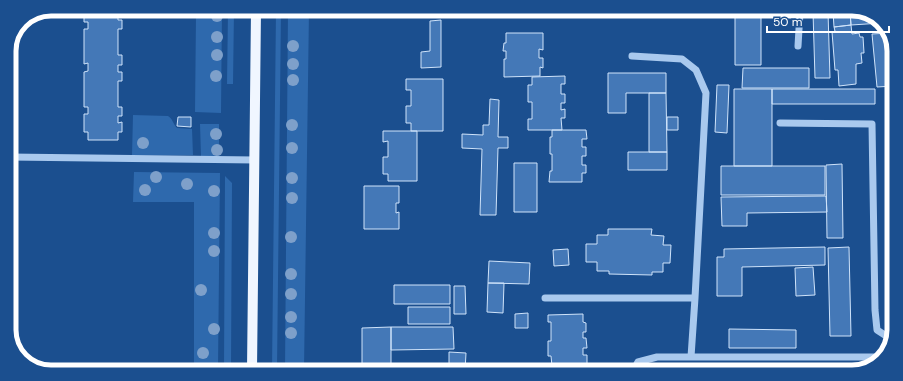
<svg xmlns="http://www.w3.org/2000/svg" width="903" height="381" font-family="'DM Sans',sans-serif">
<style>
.green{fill:#2e69ad}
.building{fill:#4478b7;stroke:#cfe3fa}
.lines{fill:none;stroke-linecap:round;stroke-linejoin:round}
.minor{stroke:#a9c9ee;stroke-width:7}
.major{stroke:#f0f6ff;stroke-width:10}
.tree{fill:#7ea0ca}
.rim{fill:none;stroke:#fff;stroke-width:5}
</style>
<rect width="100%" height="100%" fill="#1b4f8f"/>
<path class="green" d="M126 9 222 10 221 113 195 112 196 15 126 13Z
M228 10H234L233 84H227Z
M276 10H281L277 370H272Z
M288 10H309L304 370H285Z
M133 115 168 116C173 119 173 124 177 128L192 129 193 155H132Z
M200 124H219V156H201Z
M134 172 220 173 218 370 194 369V202H133Z
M225 176 232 183 231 370H224Z"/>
<path class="building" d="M84 9H122V13H118V20H122V29H118V55H122V65H118V72H122V81H118V107H122V116H118V123L122 122V132H118V140H88V132H84V114H88V107H84V72L88 71V63L84 64V29H88V22H84Z
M735 12H761V65H735Z
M813 12H828L830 78H815Z
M833 12H850L851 25 834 27Z
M850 12H868L882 23 851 25Z
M441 20V67L421 68V52L430 51V21Z
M851 25 852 34 859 33 860 37H863L864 53H861L862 63 856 64V84L839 86 838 70H835L832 32 835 31 834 27Z
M506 33H543V50L539 49V58H543V68L540 67V76L504 77V59H506V51H503L504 43H506Z
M888 33 894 47V86L877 87 872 34Z
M743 68H809V88H742Z
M608 73H666V93H626V113H608Z
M565 76V84H561V94H565V103H561V110L565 109V118H561L562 130H528V119H532V102H528V85H532V77Z
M406 79H443V131H411V123H406V106H411V90H406Z
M717 85H729L727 133 715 132Z
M734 89H772V166H734Z
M772 89H875V104H772Z
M649 93H666L667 152H649Z
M490 99 499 100 498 137H508V148H498L496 215H480L482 149 462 148V134L483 135V125H489Z
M178 117H191V127L177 126Z
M667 117H678V130H667Z
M552 130H586L587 139H582V147H586V156H582V165H586V173H582V182H549L550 171H552V154H550V137H552Z
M383 131H417V181H388V174H383V157H388V141L383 142Z
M628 152H667V170H628Z
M514 163H537V212H514Z
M842 164 843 238H827L826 165Z
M721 166H825V195H721Z
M364 186H399V203H396V213L399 212V229H364Z
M826 196 827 212 747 213V226H722L721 197Z
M608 229H652L651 235 664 236 663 245H671L670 263H663V272H652V275L609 274V271H597V262H586V244H597V235H608Z
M825 247V265L742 267V296H717V257H724V249Z
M849 247 851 336H830L828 248Z
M568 249 569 265 554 266 553 250Z
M489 261 530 263 529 284 488 283Z
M813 267 815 295 796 296 795 268Z
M488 283H504L503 313 487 312Z
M394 285H450V304H394Z
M454 286H465L466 314H454Z
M408 307H450V324H408Z
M528 313V328H515V314Z
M583 314V322L586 323V332H583V338H586L587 348H583V355H587V366H552L551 356H548V341H551V322H548V315Z
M391 327H453L454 349 391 350Z
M391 327V370H362V328Z
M729 329 796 330V348H729Z
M449 352 466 353 465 371 449 370Z
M524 366H557V371H524Z
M742 366 821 367V372H742Z"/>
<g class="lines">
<path class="minor" d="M798 46 800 12
M632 56 682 59 696 70 706 93 695 298 691 357
M780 123 872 124 875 310 877 330 891 339
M9 157 255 160
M545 298H695
M633 371 638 362 657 357H882"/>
<path class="major" d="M252 370 256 10"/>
</g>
<g class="tree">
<circle cx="217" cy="16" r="6"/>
<circle cx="217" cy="37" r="6"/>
<circle cx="293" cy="46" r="6"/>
<circle cx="217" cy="55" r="6"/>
<circle cx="293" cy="64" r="6"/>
<circle cx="216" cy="76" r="6"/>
<circle cx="293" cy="80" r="6"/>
<circle cx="292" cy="125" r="6"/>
<circle cx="216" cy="134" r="6"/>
<circle cx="143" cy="143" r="6"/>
<circle cx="292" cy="148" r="6"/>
<circle cx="217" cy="150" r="6"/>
<circle cx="156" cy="177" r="6"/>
<circle cx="292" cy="178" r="6"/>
<circle cx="187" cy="184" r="6"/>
<circle cx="145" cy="190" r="6"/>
<circle cx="214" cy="191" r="6"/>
<circle cx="292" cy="198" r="6"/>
<circle cx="214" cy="233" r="6"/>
<circle cx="291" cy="237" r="6"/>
<circle cx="214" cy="251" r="6"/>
<circle cx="291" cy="274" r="6"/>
<circle cx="201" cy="290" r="6"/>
<circle cx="291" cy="294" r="6"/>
<circle cx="291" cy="317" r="6"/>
<circle cx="214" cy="329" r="6"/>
<circle cx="291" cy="333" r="6"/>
<circle cx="203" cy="353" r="6"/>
</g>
<path d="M0 0H903V381H0ZM51 16H852A35 35 0 0 1 887 51V330A35 35 0 0 1 852 365H51A35 35 0 0 1 16 330V51A35 35 0 0 1 51 16Z" fill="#1b4f8f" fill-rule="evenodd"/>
<path class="rim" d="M51 16H852A35 35 0 0 1 887 51V330A35 35 0 0 1 852 365H51A35 35 0 0 1 16 330V51A35 35 0 0 1 51 16Z"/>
<path d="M767 26v6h122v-6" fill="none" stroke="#ffffff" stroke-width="2"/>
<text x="773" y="26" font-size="12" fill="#ffffff" stroke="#1b4f8f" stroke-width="3" paint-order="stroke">50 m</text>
</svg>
